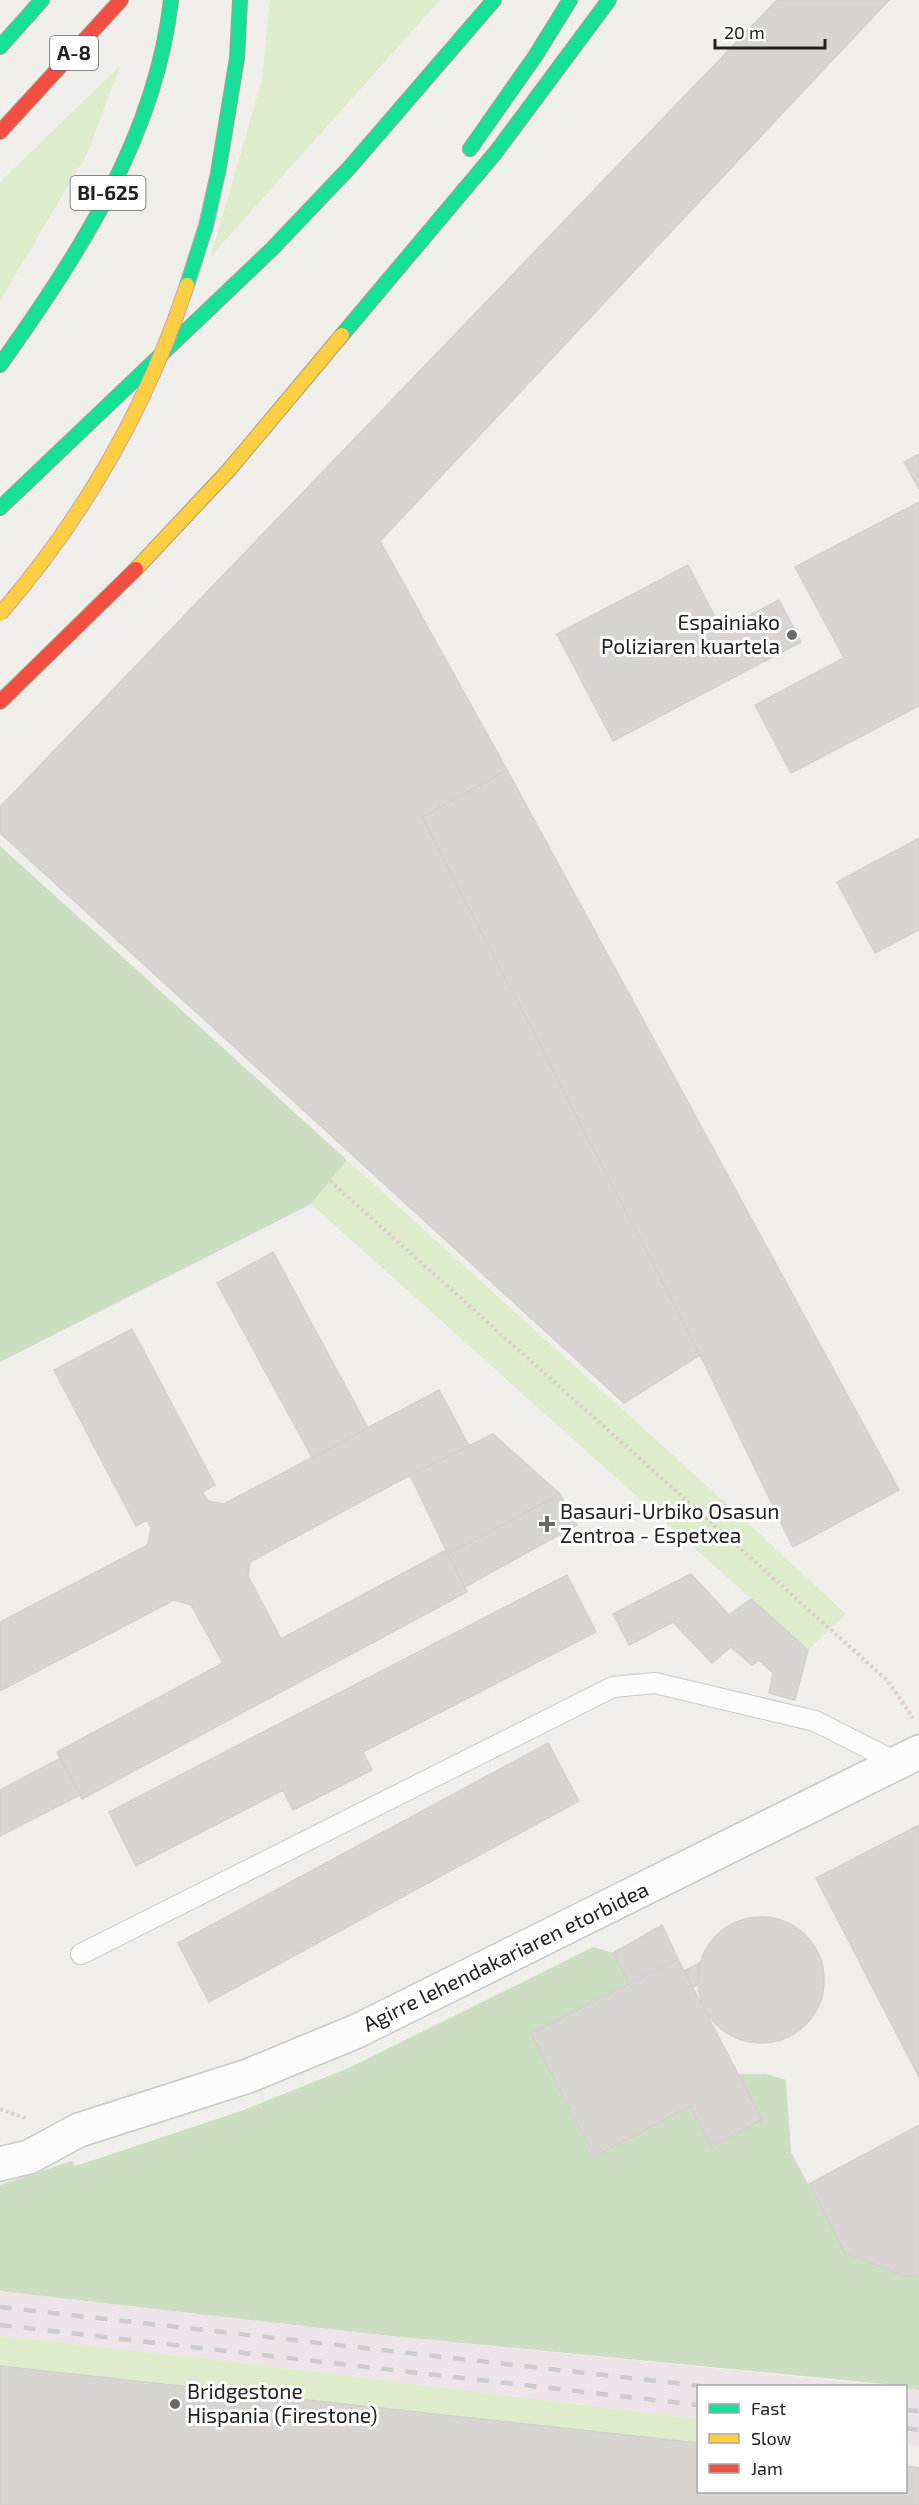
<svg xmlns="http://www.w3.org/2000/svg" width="919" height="2505" font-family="'Exo 2',sans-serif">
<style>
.industrial{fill:#ede4e9}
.grass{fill:#ddeccb}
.forest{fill:#cbdec1}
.building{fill:#d7d4d2;stroke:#d3d0cc;stroke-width:1.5}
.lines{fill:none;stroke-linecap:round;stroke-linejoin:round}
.lane-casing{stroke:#c9c8c7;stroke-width:22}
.street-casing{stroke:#c9c8c7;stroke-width:36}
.fast-casing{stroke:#a79c86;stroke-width:16}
.slow-casing{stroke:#a79c86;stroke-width:16}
.jam-casing{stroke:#a79c86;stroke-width:16}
.path{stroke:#dccecd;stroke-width:4;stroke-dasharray:3 3;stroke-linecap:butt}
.lane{stroke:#fdfcfc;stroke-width:20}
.street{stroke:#fdfcfc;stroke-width:33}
.fast{stroke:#16e098;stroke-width:14}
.slow{stroke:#ffcf43;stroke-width:14}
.jam{stroke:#f24e42;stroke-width:14}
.rail{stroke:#ccc;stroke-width:4.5;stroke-dasharray:12 12;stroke-linecap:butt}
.fast-bridge-casing{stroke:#c5a2ac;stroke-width:16;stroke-linecap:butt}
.slow-bridge-casing{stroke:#c5a2ac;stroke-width:16;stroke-linecap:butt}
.fast-bridge{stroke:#16e098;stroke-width:14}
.slow-bridge{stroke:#ffcf43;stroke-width:14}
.poi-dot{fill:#6a6968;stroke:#fff;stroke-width:2}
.labels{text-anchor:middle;stroke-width:6;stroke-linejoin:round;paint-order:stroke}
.shield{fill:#fff;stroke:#646464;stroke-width:1.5}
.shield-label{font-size:20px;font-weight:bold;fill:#222}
.poi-label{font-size:21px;fill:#222;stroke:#fff;text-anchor:start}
.street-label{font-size:21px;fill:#222;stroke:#fff}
</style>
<rect width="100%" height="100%" fill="#f0eeeb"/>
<path class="industrial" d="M0 2291 391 2336 888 2386H698V2419L250 2364 0 2336Z
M906 2388 919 2390V2446L906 2444Z"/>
<path class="grass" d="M270 0H440L211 256 262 80Z
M120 66 87 154 0 301V182Z
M347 1160 751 1526 846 1614 808 1650 311 1204Z
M0 2336 250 2364 698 2419V2443L0 2366Z"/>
<path class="forest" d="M0 846 347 1160 311 1204 0 1362Z
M593 1947 613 1953 629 1984 531 2033 593 2157 690 2106 711 2147 762 2120 738 2074H766L786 2080 791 2152 845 2253 905 2276H919V2390L906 2388V2386L391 2336 0 2291V2185L72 2161 74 2166 91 2161 241 2111 351 2067Z"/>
<path class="building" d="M777 0H889L380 541 507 770 422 817 700 1355 624 1403 0 833V807Z
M919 454V489L904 462Z
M919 502V706L791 773 755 705 844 658 795 567Z
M688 565 722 630 779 600 801 642 613 741 557 634Z
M507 770 899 1490 793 1547 700 1355 422 817Z
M919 838V930L875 953 837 882Z
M273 1252 368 1428 313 1459 217 1283Z
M132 1329 215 1485 202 1492 208 1501 224 1504 439 1390 469 1446 410 1475 250 1562 248 1576 281 1639 446 1550 467 1592 82 1799 57 1752 223 1663 191 1605 174 1600 0 1691V1622L148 1545 151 1528 147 1520 136 1526 54 1370Z
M493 1434 560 1494 448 1554 410 1475Z
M560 1494 577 1525 465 1587 448 1554Z
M691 1574 729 1615 751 1599 808 1650 795 1700 769 1693 773 1673 759 1660 752 1665 731 1647 712 1663 673 1622 629 1645 613 1614Z
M567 1575 596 1632 363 1752 372 1770 293 1810 283 1790 136 1866 109 1812Z
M548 1743 579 1801 209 2002 178 1943Z
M61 1758 80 1795 0 1836V1790Z
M919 1825V2077L816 1878Z
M698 1980a63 63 0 1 1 126 0a63 63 0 1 1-126 0Z
M662 1925 678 1959 629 1984 613 1953Z
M678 1959 762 2120 711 2147 690 2106 594 2157 531 2033Z
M699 1963 698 1984 693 1987 684 1971Z
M919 2125V2276H905L845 2253 809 2184Z
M0 2366 698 2443V2492H906V2466L919 2468V2505H0Z"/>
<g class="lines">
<defs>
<path id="lane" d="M81 1954 613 1687 655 1683 815 1721 898 1763"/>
<path id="street" d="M0 2164 29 2157 79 2130 248 2076 357 2031 919 1752"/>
<path id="fast" d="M0 47 42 0
M470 149 536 55 570 0
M218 173 237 58 240 0
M342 335 496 152 609 0
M0 365C78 255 156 137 171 0
M0 508 272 249 350 167 494 0"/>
<path id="slow" d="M136 569 228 471 342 335"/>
<path id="jam" d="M0 132 121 0
M0 702 136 569"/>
</defs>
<use href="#lane" class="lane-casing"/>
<use href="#street" class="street-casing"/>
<use href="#fast" class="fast-casing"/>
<use href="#slow" class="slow-casing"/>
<use href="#jam" class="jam-casing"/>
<path class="path" d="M330 1181 887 1680 913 1718
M0 2109 25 2118"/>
<use href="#lane" class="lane"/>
<use href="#street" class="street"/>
<use href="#fast" class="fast"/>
<use href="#slow" class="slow"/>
<use href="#jam" class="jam"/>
<path class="rail" d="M0 2307 701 2386
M0 2325 698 2405
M906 2410 919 2411
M906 2428 919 2430"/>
<defs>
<path id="fast-bridge" d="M187 285 206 226 218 173"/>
<path id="slow-bridge" d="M0 614C84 517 147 407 187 285"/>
</defs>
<use href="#fast-bridge" class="fast-bridge-casing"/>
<use href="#slow-bridge" class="slow-bridge-casing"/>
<use href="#fast-bridge" class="fast-bridge"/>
<use href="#slow-bridge" class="slow-bridge"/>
</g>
<g class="poi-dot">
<circle cx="792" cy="635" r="6"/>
<path d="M544 1515h6v6h6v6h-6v6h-6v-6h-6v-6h6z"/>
<circle cx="175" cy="2404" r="6"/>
</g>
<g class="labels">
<g class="shield">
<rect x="50" y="36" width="48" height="34" rx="4.5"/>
<rect x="70.5" y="176" width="75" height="34" rx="4.5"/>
</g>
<g class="shield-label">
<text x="74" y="60">A-8</text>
<text x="108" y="200">BI-625</text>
</g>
<g class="poi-label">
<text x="780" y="630" text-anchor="end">Espainiako<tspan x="780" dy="24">Poliziaren kuartela</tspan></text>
<text x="560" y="1519">Basauri-Urbiko Osasun<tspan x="560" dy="24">Zentroa - Espetxea</tspan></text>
<text x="187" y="2399">Bridgestone<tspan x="187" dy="24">Hispania (Firestone)</tspan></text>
</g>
<g class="street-label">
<text transform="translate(506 1957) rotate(-26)" y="7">Agirre lehendakariaren etorbidea</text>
</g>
</g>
<rect x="697" y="2385" width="210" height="108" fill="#ffffff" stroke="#a7a7a7" stroke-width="1.5"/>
<rect x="709" y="2404" width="30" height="9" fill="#16e098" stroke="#a7a7a7" stroke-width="1.5"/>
<text x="751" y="2415" font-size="18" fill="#222222">Fast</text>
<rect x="709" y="2434" width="30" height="9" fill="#ffcf43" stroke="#a7a7a7" stroke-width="1.5"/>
<text x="751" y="2445" font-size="18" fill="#222222">Slow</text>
<rect x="709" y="2464" width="30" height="9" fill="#f24e42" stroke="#a7a7a7" stroke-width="1.5"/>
<text x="751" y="2475" font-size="18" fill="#222222">Jam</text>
<path d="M715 39v9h110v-9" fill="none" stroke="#222222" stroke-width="3"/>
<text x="724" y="39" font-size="18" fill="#222222" stroke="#ffffff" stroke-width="4.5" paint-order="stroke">20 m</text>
</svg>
